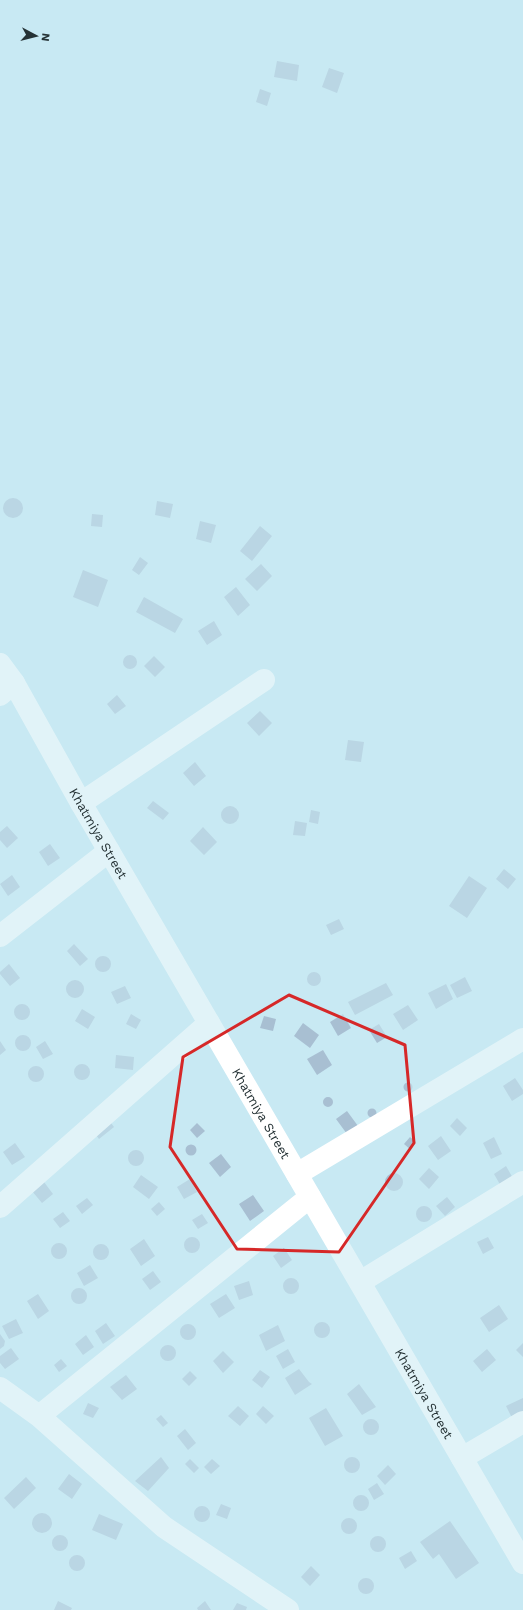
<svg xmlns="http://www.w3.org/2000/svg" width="523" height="1610" font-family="'Work Sans',sans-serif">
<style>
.building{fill:#a8bfd2}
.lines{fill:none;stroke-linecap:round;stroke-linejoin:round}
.street{stroke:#fff;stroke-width:22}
.secondary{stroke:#fff;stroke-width:22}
.marked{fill:none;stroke:#d62828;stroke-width:3;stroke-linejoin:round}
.labels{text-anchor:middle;stroke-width:3.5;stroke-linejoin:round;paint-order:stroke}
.street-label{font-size:13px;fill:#253235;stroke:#c8e9f3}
</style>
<rect width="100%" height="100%" fill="#c8e9f3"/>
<path class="building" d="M277 61 299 65 297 81 274 77Z
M329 68 344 73 337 93 322 87Z
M260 89 271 93 267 106 256 102Z
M3 508a10 10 0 1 1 20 0a10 10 0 1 1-20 0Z
M157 501 173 504 170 518 155 515Z
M92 514 103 515 102 527 91 526Z
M200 521 216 525 211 543 196 539Z
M260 526 272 536 252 561 240 551Z
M140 557 148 563 139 575 132 570Z
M261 564 272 576 257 591 245 579Z
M83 570 108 580 98 607 73 597Z
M236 587 250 605 238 616 224 597Z
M144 597 183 619 175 633 136 612Z
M214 621 222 635 207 645 198 631Z
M123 662a7 7 0 1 1 14 0a7 7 0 1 1-14 0Z
M154 656 165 667 155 677 144 666Z
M117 695 126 706 115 714 107 704Z
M260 711 272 723 259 736 247 723Z
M348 740 364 742 361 762 345 760Z
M195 762 206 776 194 786 183 773Z
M153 801 169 813 163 820 147 808Z
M221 815a9 9 0 1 1 18 0a9 9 0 1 1-18 0Z
M311 810 320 812 318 824 309 822Z
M295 821 307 823 305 836 293 835Z
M7 826 18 838 7 848 0 840V832Z
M203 827 217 842 204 855 190 841Z
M50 844 60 858 48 866 39 852Z
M504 869 516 879 508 889 496 879Z
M12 875 20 887 8 896 0 884Z
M469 876 487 888 467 918 449 906Z
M339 919 344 929 331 935 326 925Z
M74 944 88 959 80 966 67 951Z
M95 964a8 8 0 1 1 16 0a8 8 0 1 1-16 0Z
M9 964 20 978 10 986 0 974V972Z
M307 979a7 7 0 1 1 14 0a7 7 0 1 1-14 0Z
M465 977 472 991 457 998 450 985Z
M66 989a9 9 0 1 1 18 0a9 9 0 1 1-18 0Z
M386 983 393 995 355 1015 348 1002Z
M446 984 453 999 436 1009 428 993Z
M125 986 131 998 117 1004 111 992Z
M14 1012a8 8 0 1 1 16 0a8 8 0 1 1-16 0Z
M408 1005 418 1020 403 1030 393 1014Z
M82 1009 95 1017 88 1029 75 1021Z
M131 1014 141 1020 136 1029 126 1024Z
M343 1014 351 1028 338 1036 330 1022Z
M264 1016 276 1019 273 1031 260 1028Z
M303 1023 319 1035 310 1048 294 1036Z
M379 1024 387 1037 377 1043 369 1030Z
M15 1043a8 8 0 1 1 16 0a8 8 0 1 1-16 0Z
M0 1041 6 1050 0 1055Z
M45 1041 53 1054 43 1059 36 1047Z
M323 1050 332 1065 317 1075 307 1059Z
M116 1055 134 1057 133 1070 115 1068Z
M74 1072a8 8 0 1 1 16 0a8 8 0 1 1-16 0Z
M28 1074a8 8 0 1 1 16 0a8 8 0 1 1-16 0Z
M515 1078 523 1090V1094L512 1101 503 1086Z
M403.5 1087a4.5 4.5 0 1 1 9 0a4.5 4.5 0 1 1-9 0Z
M323 1102a5 5 0 1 1 10 0a5 5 0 1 1-10 0Z
M367.5 1113a4.5 4.5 0 1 1 9 0a4.5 4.5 0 1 1-9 0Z
M347 1111 358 1126 347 1134 336 1119Z
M457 1118 467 1128 460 1136 450 1126Z
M108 1119 114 1127 99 1139 93 1131Z
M197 1123 205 1131 197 1138 190 1130Z
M441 1136 451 1151 438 1160 428 1146Z
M410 1137 416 1142 411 1150 404 1144Z
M494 1137 502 1154 491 1159 483 1143Z
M15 1143 25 1157 12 1165 3 1152Z
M185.5 1150a5.5 5.5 0 1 1 11 0a5.5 5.5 0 1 1-11 0Z
M128 1158a8 8 0 1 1 16 0a8 8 0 1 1-16 0Z
M221 1154 231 1167 220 1177 209 1163Z
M506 1166 514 1180 502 1188 494 1174Z
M429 1168 439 1177 429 1189 419 1179Z
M385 1182a9 9 0 1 1 18 0a9 9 0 1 1-18 0Z
M141 1175 158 1187 149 1199 133 1187Z
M190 1179 197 1192 184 1199 177 1187Z
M44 1182 53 1194 42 1203 32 1191Z
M253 1195 264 1211 250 1221 239 1204Z
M447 1197 455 1207 445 1216 436 1206Z
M87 1198 93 1205 82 1214 76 1206Z
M159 1202 165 1209 157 1216 151 1209Z
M416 1214a8 8 0 1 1 16 0a8 8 0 1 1-16 0Z
M63 1212 70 1221 60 1228 53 1219Z
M202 1214 208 1223 198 1229 192 1220Z
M488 1237 494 1248 483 1254 477 1242Z
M184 1245a8 8 0 1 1 16 0a8 8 0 1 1-16 0Z
M144 1239 155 1256 141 1266 130 1249Z
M51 1251a8 8 0 1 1 16 0a8 8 0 1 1-16 0Z
M93 1252a8 8 0 1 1 16 0a8 8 0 1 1-16 0Z
M284 1248 292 1260 281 1268 273 1256Z
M90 1265 98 1278 84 1286 77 1273Z
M153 1271 161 1282 150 1290 142 1279Z
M283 1286a8 8 0 1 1 16 0a8 8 0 1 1-16 0Z
M249 1281 253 1295 239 1300 234 1286Z
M71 1296a8 8 0 1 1 16 0a8 8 0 1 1-16 0Z
M38 1294 49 1311 38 1319 27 1301Z
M226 1294 235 1308 219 1318 210 1304Z
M499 1305 508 1319 489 1332 480 1318Z
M16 1319 23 1333 9 1339 2 1326Z
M314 1330a8 8 0 1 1 16 0a8 8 0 1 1-16 0Z
M106 1323 115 1336 103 1344 95 1331Z
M180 1332a8 8 0 1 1 16 0a8 8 0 1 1-16 0Z
M278 1325 285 1341 266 1351 259 1335Z
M0 1334 5 1341 4 1346 0 1349Z
M86 1335 94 1347 83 1355 75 1344Z
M523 1343V1357L516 1350Z
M160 1353a8 8 0 1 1 16 0a8 8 0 1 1-16 0Z
M11 1348 19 1359 5 1369 0 1363V1356Z
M288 1349 295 1362 283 1369 276 1356Z
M487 1349 496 1360 482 1372 473 1361Z
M223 1351 234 1362 223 1373 213 1361Z
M61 1359 67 1366 59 1372 54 1365Z
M299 1369 309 1382 312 1384 295 1395 285 1378Z
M260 1370 270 1377 262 1388 252 1380Z
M190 1371 197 1378 189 1386 182 1379Z
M126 1375 137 1389 122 1400 110 1387Z
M359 1384 376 1407 362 1415 347 1394Z
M523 1398V1413L512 1418 506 1406Z
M88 1403 99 1408 93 1418 83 1414Z
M238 1406 249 1416 240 1426 228 1416Z
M263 1406 274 1416 266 1424 256 1414Z
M326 1408 343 1436 325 1446 309 1418Z
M161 1415 168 1423 163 1427 156 1419Z
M363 1427a8 8 0 1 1 16 0a8 8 0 1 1-16 0Z
M185 1429 196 1443 188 1450 177 1436Z
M161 1457 169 1468 148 1491 135 1481Z
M344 1465a8 8 0 1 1 16 0a8 8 0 1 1-16 0Z
M190 1459 199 1468 194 1473 185 1464Z
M212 1459 220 1466 211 1474 204 1467Z
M388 1465 396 1474 385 1485 377 1476Z
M69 1474 82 1484 72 1499 58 1489Z
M26 1477 36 1488 14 1509 4 1498Z
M377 1483 384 1494 374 1500 368 1489Z
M353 1503a8 8 0 1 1 16 0a8 8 0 1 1-16 0Z
M221 1504 231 1508 227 1519 216 1515Z
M194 1514a8 8 0 1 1 16 0a8 8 0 1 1-16 0Z
M32 1523a10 10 0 1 1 20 0a10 10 0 1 1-20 0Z
M99 1514 123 1524 116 1540 92 1530Z
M341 1526a8 8 0 1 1 16 0a8 8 0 1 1-16 0Z
M450 1521 479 1563 456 1579 439 1554 433 1559 420 1542Z
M52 1543a8 8 0 1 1 16 0a8 8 0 1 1-16 0Z
M370 1544a8 8 0 1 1 16 0a8 8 0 1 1-16 0Z
M411 1551 417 1561 405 1569 399 1558Z
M69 1563a8 8 0 1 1 16 0a8 8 0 1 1-16 0Z
M311 1566 320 1575 310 1586 301 1577Z
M358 1586a8 8 0 1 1 16 0a8 8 0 1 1-16 0Z
M58 1601 72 1608 71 1610H54Z
M205 1601 211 1610H198L197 1608Z
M237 1603 247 1607 246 1610H233Z"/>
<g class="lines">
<path class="street" d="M0 695 14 683
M81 803 264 680
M0 936 109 851
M297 1174 523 1039
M0 1207 209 1023
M360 1282 523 1182
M0 1388 39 1416 164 1527 288 1610
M39 1416 310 1197
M462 1458 523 1422"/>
<path class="secondary" id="s1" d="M0 664 14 683 81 803 523 1563"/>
</g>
<path d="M0 0H523V1610H0ZM289 995 405 1045 414 1143 339 1252 237 1249 170 1147 183 1057Z" fill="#c8e9f3" fill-opacity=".55" fill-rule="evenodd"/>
<path class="marked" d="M289 995 405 1045 414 1143 339 1252 237 1249 170 1147 183 1057Z"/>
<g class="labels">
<g class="street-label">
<text dy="5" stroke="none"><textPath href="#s1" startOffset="196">Khatmiya Street</textPath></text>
<text dy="5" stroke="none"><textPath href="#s1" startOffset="520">Khatmiya Street</textPath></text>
<text dy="5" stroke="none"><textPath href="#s1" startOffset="844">Khatmiya Street</textPath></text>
</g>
</g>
<g transform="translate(36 36) rotate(97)" stroke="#c8e9f3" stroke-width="3" paint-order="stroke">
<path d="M0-3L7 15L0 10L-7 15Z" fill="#253235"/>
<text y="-6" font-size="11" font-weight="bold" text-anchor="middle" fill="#253235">N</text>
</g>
</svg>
